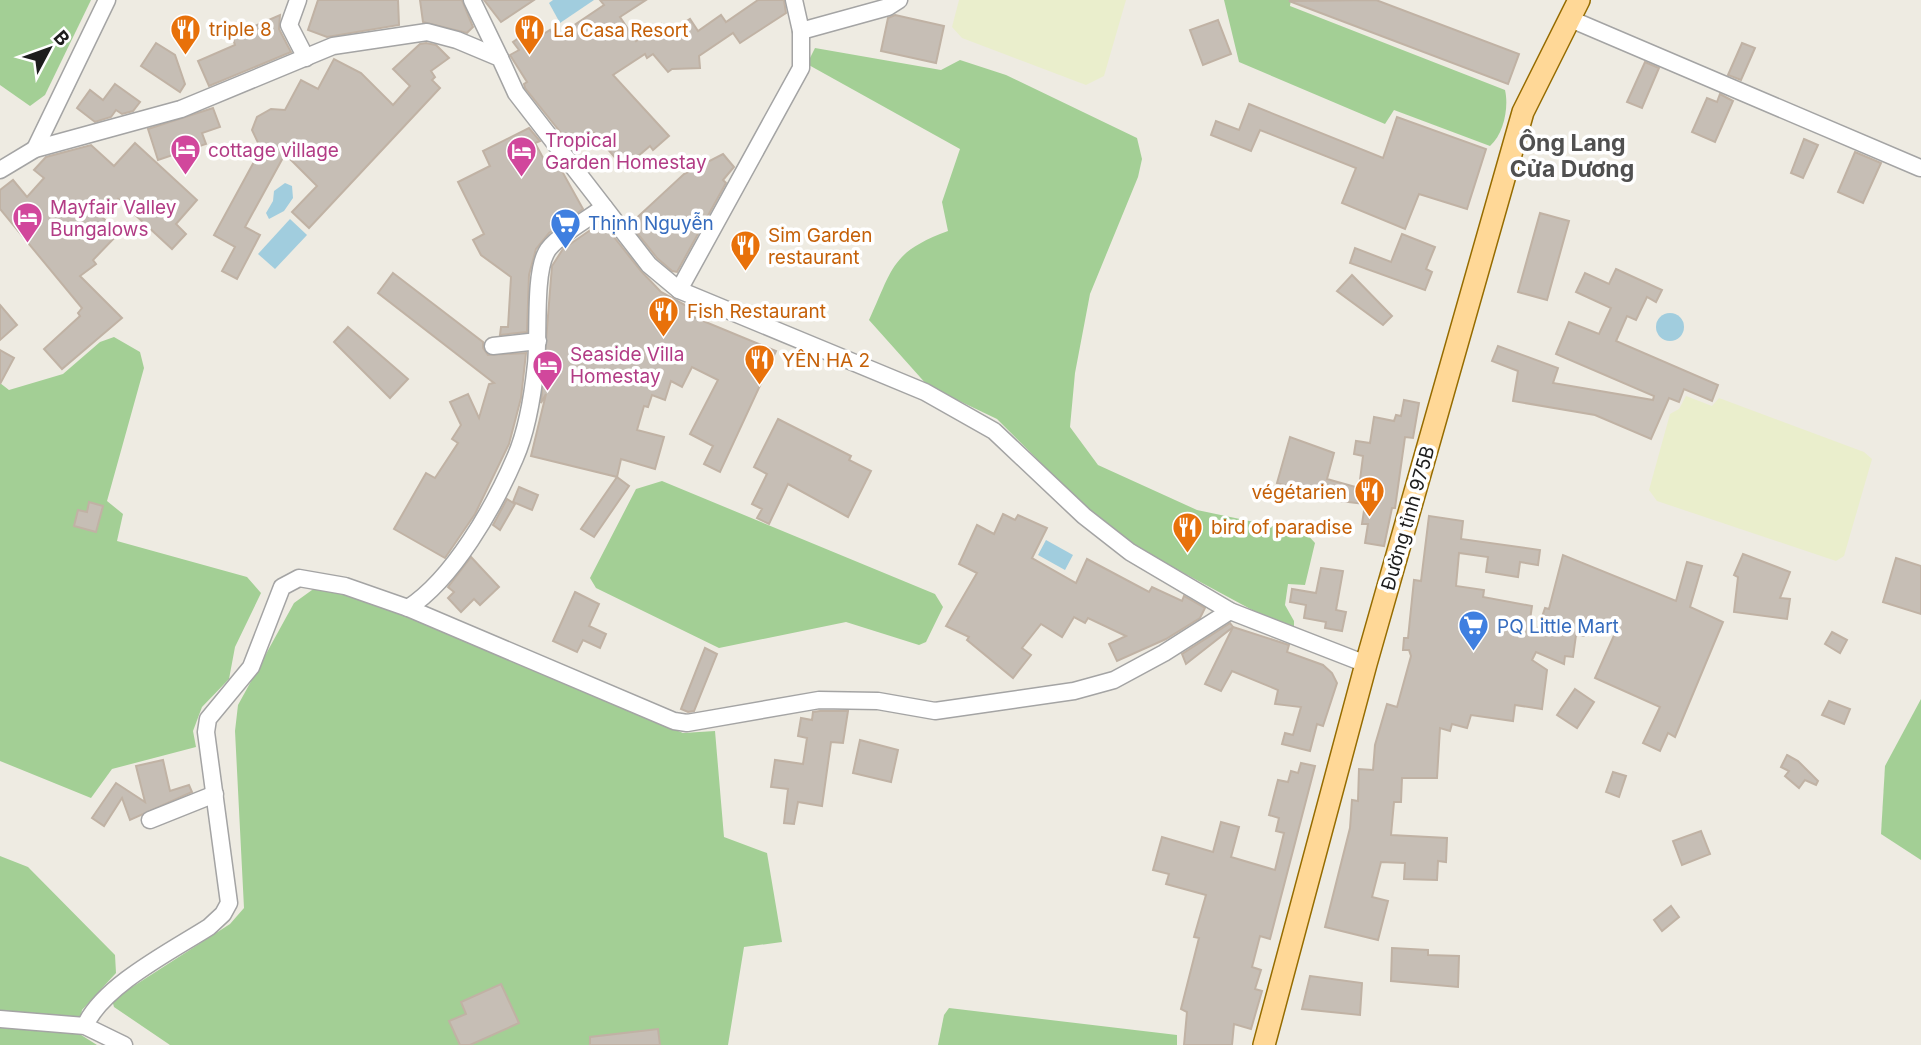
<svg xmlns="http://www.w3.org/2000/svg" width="1921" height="1045" font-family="Inter,sans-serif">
<rect width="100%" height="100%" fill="#eeebe2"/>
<g fill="#eaeecc">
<path d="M959 0H1126L1104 76 1086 85 962 38 952 27Z"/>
<path d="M1686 396 1712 406 1719 398 1864 452 1872 459 1844 556 1836 561 1657 501 1649 490 1670 414 1679 409Z"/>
</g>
<g fill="#a3cf95">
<path d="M0 0H91L45 95 30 106 0 85Z"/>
<path d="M1224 0H1291L1290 6 1505 90C1509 107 1504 134 1490 146L1394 110 1385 124 1239 62Z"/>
<path d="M815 48 941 70 960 60 1006 75 1137 138 1142 159 1138 177 1090 294 1075 373 1070 427 1098 465 1197 510 1306 533 1315 543 1305 585 1288 584 1285 605 1294 621V627L1267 618 1128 543 1086 508 997 419 928 386 869 320C893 268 891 252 948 231L942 202 960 149 807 64Z"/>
<path d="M114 337 140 352 144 368 107 501 123 514 117 541 247 577 261 593 235 647 229 679 202 707 193 731 196 747 112 769 91 798 0 761V383L9 390 63 374 100 342Z"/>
<path d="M662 481 935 594 943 607 926 642 919 645 846 622 719 648 596 588 590 578 636 489Z"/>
<path d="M325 588 400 614 683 733 715 731 724 837 767 853 782 942 744 947 728 1045H170L114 1007 112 1000 230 924 244 908 235 731 238 705 294 603 312 590Z"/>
<path d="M1921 699V860L1881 834 1885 766Z"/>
<path d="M0 856 28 867 115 955 116 973 82 1010 78 1033 97 1045H0Z"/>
<path d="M949 1008 1177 1035V1045H938L944 1015Z"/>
</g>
<g fill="#a1cdde">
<path d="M553 0H594L560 23 549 3Z"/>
<path d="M285 183 292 186 293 198 284 211 269 219 266 213 273 201 274 191Z"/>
<path d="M290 219 307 235 275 269 258 254Z"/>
<circle cx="1670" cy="327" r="14"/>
<path d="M1046 540 1073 555 1065 570 1038 555Z"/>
</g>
<g fill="#c6beb5" stroke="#c0b2a4" stroke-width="2">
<path d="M318 0H398L399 25 327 37 308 30Z"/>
<path d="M420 0H462L473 27 467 33 423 22Z"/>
<path d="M484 0H534L501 22Z"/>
<path d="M600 0H646L620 17 636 41 661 24 667 34 690 19 698 31 721 15 726 22 758 0H784L786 13 740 43 733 33 699 56 700 68 672 69 668 72 653 54 647 58 645 54 613 75 669 136 653 150 650 146 624 168 594 133 573 148 525 88 524 84 527 82 510 55 519 50 513 42 533 28 539 37 550 30 555 38 604 5Z"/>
<path d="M1376 0 1519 54 1508 84 1289 1Z"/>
<path d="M280 15 279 29 291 52 209 86 198 61 235 45 232 36Z"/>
<path d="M895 15 944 26 936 63 881 51 888 18Z"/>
<path d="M1218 20 1231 54 1203 65 1190 30Z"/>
<path d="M156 43 175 55 185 84 180 92 141 66Z"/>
<path d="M426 43 436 45 449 58 431 71 435 77 432 80 440 88 309 228 292 212 317 186 285 154 245 227 260 235 237 279 222 271 235 247 214 235 261 149 252 130 257 117 271 109 285 110 301 80 318 89 334 59 361 73 393 105 410 86 393 69 420 44Z"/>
<path d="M1742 43 1755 48 1741 80 1728 75Z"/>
<path d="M1645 62 1659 68 1642 108 1627 102Z"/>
<path d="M115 84 140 102 133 111 122 114 116 110 111 117 95 122 77 108 90 90 103 100Z"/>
<path d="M1720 94 1733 101 1715 142 1692 132 1707 98 1717 102Z"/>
<path d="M1249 104 1383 158 1397 117 1486 149 1467 209 1419 194 1405 229 1342 203 1356 168 1260 130 1251 151 1211 135 1216 121 1239 130Z"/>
<path d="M213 108 220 127 202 133 206 144 158 160 148 129Z"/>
<path d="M529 128 540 141 535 143 549 169 558 164 583 209 549 233 536 249 529 275 527 332 500 335 501 327H508L511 277 481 255 473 240 484 234 458 182 490 166 483 151Z"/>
<path d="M1804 139 1818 145 1803 178 1791 173Z"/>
<path d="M135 143 197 200 176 224 186 234 172 249 118 199 101 216 119 233 93 260 96 264 80 276 122 318 62 369 44 349 80 316 78 313 82 308 0 209V190L13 180 27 197 44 178 34 170 46 157 91 145 114 166Z"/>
<path d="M1855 152 1881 163 1863 203 1838 192Z"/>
<path d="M723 154 734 167 723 180 726 183 677 272 672 271 657 258 630 224 684 174Z"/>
<path d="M1540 213 1569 221 1547 300 1518 292Z"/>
<path d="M602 222 641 271 661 292 694 310 691 316 776 351 720 472 704 464 713 446 690 434 718 380 692 367 682 387 671 381 665 400 652 395 648 407 644 406 637 430 664 437 655 469 621 459 617 477 629 486 594 537 581 529 617 477 531 456 546 394 541 403 552 266 563 249Z"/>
<path d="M1402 234 1435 247 1426 269 1432 272 1425 290 1350 263 1355 248 1391 262Z"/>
<path d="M1616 269 1662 290 1656 302 1647 297 1636 320 1627 316 1616 341 1718 385 1712 401 1684 389 1679 402 1669 398 1651 439 1595 415 1513 401 1518 371 1492 361 1498 346 1558 368 1553 383 1653 400 1654 396 1556 354 1569 322 1599 334 1611 308 1576 292 1585 273 1609 284Z"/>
<path d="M393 273 483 342V348L488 355 526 353 521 398 509 444 475 514 445 558 394 529 426 473 435 478 458 443 452 439 461 425 450 402 468 394 479 418 489 384 494 383 378 293Z"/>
<path d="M1352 275 1392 316 1383 325 1337 291Z"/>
<path d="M0 305 17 325 0 340Z"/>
<path d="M348 327 408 379 390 398 334 342Z"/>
<path d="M0 350 14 358 0 384Z"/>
<path d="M1404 400 1419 403 1413 438 1405 437 1395 508H1392L1384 546 1365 543 1368 524H1362L1365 504 1340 501 1277 483 1290 437 1334 453 1327 479 1359 488 1363 456 1354 454 1356 441 1370 443 1374 417 1394 421 1396 415 1401 416Z"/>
<path d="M778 419 851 456 849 460 871 471 848 517 788 484 769 524 757 518 762 509 752 504 767 474 754 467Z"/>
<path d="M519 487 538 495 532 510 513 502Z"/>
<path d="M507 499 515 504 500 530 493 525Z"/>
<path d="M89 502 103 506 96 532 74 526 78 510 87 512Z"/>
<path d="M1003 514 1015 520 1018 515 1047 528 1032 558 1076 583 1087 559 1149 592 1152 587 1182 601 1184 596 1205 608 1200 618 1166 639 1117 661 1109 644 1126 636 1088 618 1085 623 1074 617 1062 637 1041 624 1022 648 1031 655 1013 678 967 640 969 637 946 626 977 573 959 564 977 525 994 534Z"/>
<path d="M1429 516 1463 521 1461 539 1540 550 1538 565 1520 562 1518 577 1486 572 1488 557 1459 553 1456 586 1484 590 1483 597 1532 606 1528 633 1536 635 1545 608 1549 609 1563 555 1676 601 1687 562 1702 566 1690 607 1723 622 1675 737 1668 733 1660 751 1643 743 1660 707 1595 678 1616 631 1587 618 1584 636 1576 635 1573 657 1565 656 1564 664 1536 652 1532 660 1547 670 1542 709 1515 705 1513 721 1471 715 1467 728 1452 724 1450 731 1440 728 1437 778H1402L1401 802H1394L1391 835 1447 838 1446 862 1438 861 1437 880 1404 879 1405 863 1381 862 1372 897 1388 901 1378 940 1325 927 1350 828 1352 800 1358 801 1359 769 1373 770 1375 745 1387 704 1397 707 1411 656 1409 650H1403L1404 638H1408L1414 580 1421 581Z"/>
<path d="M1743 554 1790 572 1780 598 1790 599 1787 619 1734 612 1738 577 1734 575Z"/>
<path d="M471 557 499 587 480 605 474 599 461 612 448 598 454 592 448 587Z"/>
<path d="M1896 558 1921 566V614L1883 602Z"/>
<path d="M1321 568 1343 571 1336 610 1346 612 1342 631 1325 628 1326 622 1304 618 1306 605 1290 602 1292 589 1316 593Z"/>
<path d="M575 592 599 604 589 626 606 634 600 648 583 640 577 652 553 641Z"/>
<path d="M1230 623 1233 627 1186 664 1182 654Z"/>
<path d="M1233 627 1289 645 1287 652 1323 665 1332 673 1337 683 1323 726 1317 724 1310 751 1282 744 1285 733 1293 735 1301 707 1275 704 1278 690 1232 671 1221 691 1205 684Z"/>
<path d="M1832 632 1847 640 1840 653 1825 644Z"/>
<path d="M705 648 717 654 694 711 688 712 681 709Z"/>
<path d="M1575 689 1594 702 1577 728 1557 715Z"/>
<path d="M1829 701 1850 709 1844 724 1822 715Z"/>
<path d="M820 711H848L843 743 831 742 822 806 798 802 794 824 784 823 788 789 771 787 775 760 803 764 807 738 798 736 801 718 812 720 813 712Z"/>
<path d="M860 740 898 750 891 782 853 773Z"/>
<path d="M1787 755 1798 761 1818 781 1816 785 1805 780 1799 788 1785 776 1789 771 1781 767Z"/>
<path d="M163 760 170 791 189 785 192 792 130 820 122 798 104 826 92 818 116 783 145 802 136 766Z"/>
<path d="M1301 763 1315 766 1270 939 1260 936 1252 967 1261 970 1255 989 1262 991 1251 1029 1234 1024 1232 1045H1184L1187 1012 1181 1009 1199 938 1194 937 1206 895 1166 884 1169 874 1153 870 1162 837 1213 852 1221 822 1239 827 1231 857 1275 870 1284 833 1276 831 1279 818 1269 815 1278 780 1288 782 1291 771 1298 773Z"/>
<path d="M1613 772 1626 776 1619 797 1606 792Z"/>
<path d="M1701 831 1710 854 1682 865 1673 841Z"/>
<path d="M1671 906 1679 917 1662 931 1654 920Z"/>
<path d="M1392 948 1428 950V955L1459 956 1458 987 1391 981Z"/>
<path d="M1310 976 1362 983 1360 1015 1302 1009Z"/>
<path d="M501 984 519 1023 470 1045H460L449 1021 466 1014 461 1002Z"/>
<path d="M658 1029 660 1045H590V1037Z"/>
</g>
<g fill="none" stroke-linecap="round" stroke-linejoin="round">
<defs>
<g id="minor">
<path d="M298 0 289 25 306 58"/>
<path d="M472 0 500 58"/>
<path d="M1568 18 1920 168"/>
<path d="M801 31 888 7 899 0"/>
<path d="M35 149 107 0"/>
<path d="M0 170 35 149 181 109 333 46 427 32 457 40 500 58 516 93 649 265 679 290 925 392 994 431 1084 516 1130 552 1230 611 1366 664"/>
<path d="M679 290 801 68V31L794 0"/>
<path d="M493 346 538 341"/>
<path d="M408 608C453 579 494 507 515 458 527 431 533 393 536 364 539 337 534 275 546 253 553 238 590 218 604 207"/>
<path d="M150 820 215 794"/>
<path d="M0 1019 85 1026 124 1045"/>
<path d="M85 1026C102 986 173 950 209 927L223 914 229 903 206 732 208 719 251 667 282 587 299 578 345 586 408 608 674 721 687 723 819 700 878 701 935 711 1074 691 1114 680 1164 653 1230 611"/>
</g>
<path id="major" d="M1264 1045 1366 664 1523 112 1579 0"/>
</defs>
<use href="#minor" stroke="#a4a4a4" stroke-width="19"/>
<use href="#major" stroke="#966c00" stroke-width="24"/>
<use href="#minor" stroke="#fff" stroke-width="16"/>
<use href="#major" stroke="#ffd897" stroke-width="21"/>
</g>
<defs>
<symbol id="restaurant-pin" viewBox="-11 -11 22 30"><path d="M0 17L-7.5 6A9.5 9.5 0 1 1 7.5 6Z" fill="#e8710a" stroke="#fff"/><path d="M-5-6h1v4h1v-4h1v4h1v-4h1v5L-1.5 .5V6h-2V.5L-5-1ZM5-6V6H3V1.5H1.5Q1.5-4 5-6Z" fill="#fff"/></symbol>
<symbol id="hotel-pin" viewBox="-11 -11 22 30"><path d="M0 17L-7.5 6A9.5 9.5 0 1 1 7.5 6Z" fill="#d1479c" stroke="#fff"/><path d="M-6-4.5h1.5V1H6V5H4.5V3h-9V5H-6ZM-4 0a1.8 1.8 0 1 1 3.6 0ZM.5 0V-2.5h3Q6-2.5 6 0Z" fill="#fff"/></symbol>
<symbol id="supermarket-pin" viewBox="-11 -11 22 30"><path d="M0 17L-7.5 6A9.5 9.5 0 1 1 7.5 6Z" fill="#3f7fe0" stroke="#fff"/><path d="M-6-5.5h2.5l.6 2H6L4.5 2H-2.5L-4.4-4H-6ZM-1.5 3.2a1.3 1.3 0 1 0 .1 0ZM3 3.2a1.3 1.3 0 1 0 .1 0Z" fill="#fff"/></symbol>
</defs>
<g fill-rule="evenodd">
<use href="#restaurant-pin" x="168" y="12" width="35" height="47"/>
<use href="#restaurant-pin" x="512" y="12" width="35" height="47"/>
<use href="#hotel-pin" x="168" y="132" width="35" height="47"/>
<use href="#hotel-pin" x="504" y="134" width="35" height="47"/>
<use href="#hotel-pin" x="10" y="200" width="35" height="47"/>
<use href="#supermarket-pin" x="548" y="206" width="35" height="47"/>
<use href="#restaurant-pin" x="728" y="228" width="35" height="47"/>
<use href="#restaurant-pin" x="646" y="294" width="35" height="47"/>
<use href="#restaurant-pin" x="742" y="342" width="35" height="47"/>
<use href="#hotel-pin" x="530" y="348" width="35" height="47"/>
<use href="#restaurant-pin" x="1352" y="474" width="35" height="47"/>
<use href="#restaurant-pin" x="1170" y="510" width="35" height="47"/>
<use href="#supermarket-pin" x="1456" y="608" width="35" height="47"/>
</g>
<g text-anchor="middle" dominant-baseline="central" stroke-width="7" stroke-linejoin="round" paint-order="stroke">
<g font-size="19" fill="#c56008" stroke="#fff" text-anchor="start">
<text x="209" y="29">triple 8</text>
<text x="553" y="30">La Casa Resort</text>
<text x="768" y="235">Sim Garden<tspan x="768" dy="22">restaurant</tspan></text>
<text x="687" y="311">Fish Restaurant</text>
<text x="782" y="360">YÊN HA 2</text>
<text x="1347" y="492" text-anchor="end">végétarien</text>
<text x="1211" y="527">bird of paradise</text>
</g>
<g font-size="19" fill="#b23c85" stroke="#fff" text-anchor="start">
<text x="545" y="140">Tropical<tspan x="545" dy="22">Garden Homestay</tspan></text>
<text x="208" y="150">cottage village</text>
<text x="50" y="207">Mayfair Valley<tspan x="50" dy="22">Bungalows</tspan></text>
<text x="570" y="354">Seaside Villa<tspan x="570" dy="22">Homestay</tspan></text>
</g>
<g font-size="19" fill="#366cbe" stroke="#fff" text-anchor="start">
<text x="588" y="223">Thịnh Nguyễn</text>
<text x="1497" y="626">PQ Little Mart</text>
</g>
<g font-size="19" fill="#1d1d1d" stroke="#fff">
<text transform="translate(1408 518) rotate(-74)">Đường tỉnh 975B</text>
</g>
<g font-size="23" font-weight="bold" fill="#505050" stroke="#fff">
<text x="1572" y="143">Ông Lang<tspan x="1572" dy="26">Cửa Dương</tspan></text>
</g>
</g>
<g transform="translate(49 49) rotate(49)" stroke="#ffffff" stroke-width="5" paint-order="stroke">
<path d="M0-5L12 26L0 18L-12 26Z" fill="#1d1d1d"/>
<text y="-10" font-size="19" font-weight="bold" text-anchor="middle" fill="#1d1d1d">B</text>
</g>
</svg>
